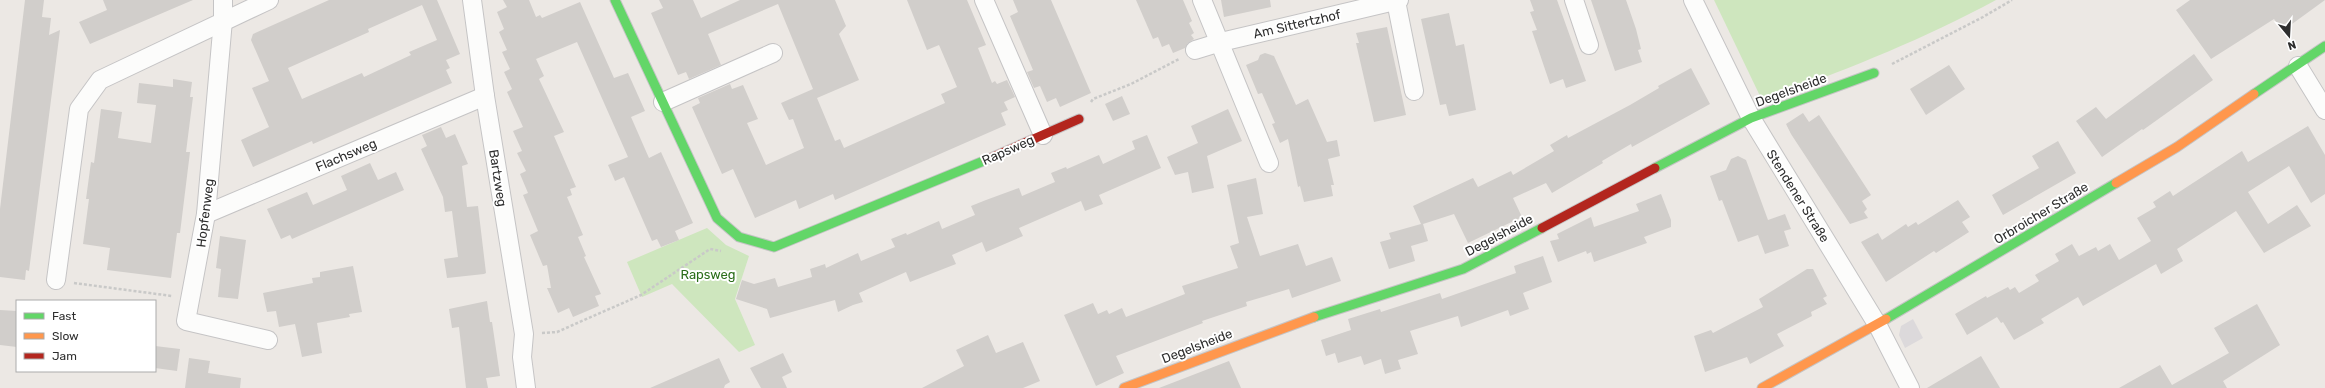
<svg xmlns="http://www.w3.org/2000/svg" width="2325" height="388" font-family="Rubik,sans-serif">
<rect width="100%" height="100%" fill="#ece8e4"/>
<path fill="#dcd9db" d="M1913 319 1923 338 1905 348 1899 335 1901 326Z"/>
<g fill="#cee6be">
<path d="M1714 0H1996C1922 40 1850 68 1772 97L1760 96Z"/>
<path d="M707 228 726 245 749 256 735 299 755 345 739 352 672 284 642 297 627 262Z"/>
</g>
<g fill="#d1cecb" fill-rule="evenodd">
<path d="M25 0H44L42 17 51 18 49 35 60 30 29 271 26 270 25 280 0 277V209Z"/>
<path d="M103 0H193L90 44 79 22 107 10Z"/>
<path d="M329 0H437L460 54 446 60 450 68 446 70 452 83 313 144 312 141 253 167 241 140 269 127 252 88 269 81 251 40 253 34ZM422 5 437 40 409 52 411 55 364 77 362 73 302 99 288 68 369 32 368 29Z"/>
<path d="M503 0H529L536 17 540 15 542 18 580 2 614 78 628 73 645 111 631 117 645 149 649 158 661 152 693 223 675 231 679 240 661 247 657 239 652 241 624 177 615 181 608 165 628 157 577 42 536 59 544 76 539 79 564 132 554 136 576 187 570 189 572 195 567 197 583 235 578 237 586 256 584 257 601 294 595 296 599 306 573 317 569 308 558 313 547 288H551L547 265 543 266 530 235 538 231 523 195 528 193 520 174 526 171 517 153 522 151 513 131 523 127 507 92 512 89 504 72 510 69 502 52 507 50 499 32 504 29 497 12 507 7Z"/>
<path d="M659 0H693L701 18 740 0H835L846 26 839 34 859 80 817 98 835 141 840 139 844 148 945 103 941 94 957 87 939 45 927 50 907 0H967L986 45 978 48 992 83 995 81 997 84 1007 80 1015 97 1004 102 1008 110 1001 113 1006 125 835 200 833 194 799 209 796 200 755 218 733 169 722 174 692 107 700 103 698 98 730 84 732 89 743 85 758 119 747 123 766 165 804 148 793 119 789 120 781 103 813 89 778 4 708 34 721 65 689 79 686 72 678 75 651 13 663 8Z"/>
<path d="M1013 0H1051L1091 93 1060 107 1056 98 1047 102 1040 86 1034 88 1027 72 1033 70 1010 16 1018 12Z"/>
<path d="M1136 0H1183L1192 21 1189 23 1194 33 1191 35 1194 39 1188 43 1185 48 1173 53 1169 44 1162 47 1158 37 1153 39Z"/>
<path d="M1221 0H1270L1271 7 1224 17Z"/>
<path d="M1530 0H1557L1586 81 1566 88 1563 79 1550 84 1532 31 1537 30 1530 12 1534 11Z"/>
<path d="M1591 0H1626L1636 29 1641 49 1638 50 1642 62 1615 71Z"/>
<path d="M2190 0H2325L2292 24 2289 21 2280 27 2274 19 2211 59 2176 10Z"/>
<path d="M1449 13 1456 46 1464 44 1476 110 1449 116 1446 104 1440 105 1421 19Z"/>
<path d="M1387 27 1406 115 1374 122 1356 43H1359L1356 33Z"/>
<path d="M1265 53 1274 56 1296 105 1308 99 1327 142 1337 140 1340 156 1328 159 1334 185H1331L1333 196 1304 202 1300 186 1298 187 1288 139 1280 143 1272 124 1275 123 1262 93 1258 94 1246 65 1258 60 1260 55Z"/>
<path d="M2194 54 2213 80 2143 130 2142 129 2102 157 2076 121 2096 107 2106 119Z"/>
<path d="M1949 65 1965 89 1926 115 1910 89Z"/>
<path d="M1691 68 1710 104 1632 147 1631 144 1602 161 1603 163 1552 193 1546 183 1513 198 1522 217 1468 243 1454 214 1423 224 1428 241 1411 246 1415 261 1389 269 1380 242 1391 239 1389 233 1421 224 1413 206 1473 178 1478 187 1511 171 1513 175 1554 151 1550 145 1567 135 1568 138 1630 105 1659 88 1658 86Z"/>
<path d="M173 79 192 82 190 97H193L186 152H190L180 233H177L171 278 107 270 110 248 83 244 89 199H86L91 162 94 163 101 109 122 112 118 138 151 143 156 105 137 103 139 83 173 87Z"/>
<path d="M1122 96 1130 114 1113 121 1105 104Z"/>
<path d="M1228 109 1242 141 1207 156 1214 188 1192 193 1188 172 1175 175 1167 157 1198 143 1191 126Z"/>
<path d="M1803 113 1809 122 1819 115 1871 195 1862 201 1867 209 1864 212 1868 218 1850 224 1791 134 1786 124Z"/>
<path d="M2308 126 2325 155V194L2311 203 2289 166 2248 192 2268 224 2297 205 2311 226 2264 253 2236 211 2177 249 2183 261 2161 274 2156 264 2083 306 2078 297 2041 319 2044 323 2014 340 2003 322 2001 323 1997 317 1967 335 1955 314 1986 296 1987 298 2008 287 2010 290 2015 287 2019 293 2039 281 2035 275 2059 261 2055 254 2072 244 2079 256 2096 247 2098 251 2110 244 2119 260 2151 241 2137 218 2156 207 2153 202 2170 191 2173 196 2242 151 2248 162Z"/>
<path d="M441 127 446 138 455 134 468 164 462 166 467 207 478 206 486 273 484 274 447 278 444 259 458 257 452 211 445 212 443 197 421 149 427 146 422 135Z"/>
<path d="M1147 135 1161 168 1099 195 1103 204 1085 211 1081 201 1019 228 1023 236 986 252 982 242 952 255 956 264 910 282 906 272 859 293 863 302 853 305 838 312 835 300 770 318 767 309 736 299 742 280 754 284 775 278 778 287 812 277 810 269 825 264 826 268 858 253 861 261 895 247 891 239 906 233 907 235 939 221 942 229 975 215 971 206 986 200 1019 188 1022 196 1055 182 1051 173 1066 167 1067 169 1099 155 1103 164 1135 149 1132 141Z"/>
<path d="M2058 141 2076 173 2003 215 1992 195 2039 168 2032 156Z"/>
<path d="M1738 156 1746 160 1768 220 1785 214 1791 229 1784 231 1789 246 1765 254 1758 235 1738 242 1722 200 1719 201 1710 176 1726 170 1731 159Z"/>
<path d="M370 163 378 180 396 172 404 190 292 239 290 235 281 239 267 209 307 192 313 205 347 190 341 176Z"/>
<path d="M1256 178 1263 214 1247 217 1260 256 1298 244 1306 266 1332 257 1341 281 1292 298 1289 289 1246 302 1247 306 1202 321 1203 323 1116 356 1124 373 1096 386 1064 315 1093 303 1098 314 1107 310 1109 314 1122 308 1126 317 1185 294 1182 286 1238 268 1230 246 1239 243 1227 185Z"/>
<path d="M1661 194 1671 220V227L1644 237 1647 243 1594 262 1591 252 1587 254 1586 251 1558 262 1550 241 1559 239 1557 234 1591 217 1594 227 1639 211 1636 204Z"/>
<path d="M1958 200 1970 217 1962 222 1969 232 1936 253 1934 251 1886 282 1861 242 1878 233 1882 240 1906 224 1908 227 1916 222 1918 225Z"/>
<path d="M220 236 246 240 238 299 218 297 221 269 216 268Z"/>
<path d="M1543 256 1552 282 1523 293 1529 309 1510 316 1508 310 1461 327 1458 316 1410 331 1418 354 1398 360 1401 369 1385 374 1381 359 1364 365 1361 356 1338 363 1335 353 1326 356 1321 340 1351 330 1348 319 1380 309 1381 312 1440 293 1442 299 1516 273 1514 266Z"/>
<path d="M353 266 362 312 349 314 350 317 317 323 322 353 302 357 295 324 279 327 276 311 267 312 263 293 313 283 312 278 320 277V272Z"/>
<path d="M1807 269H1813L1827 296 1823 298 1827 304 1811 312 1812 316 1777 334 1784 346 1750 364 1747 357 1705 372 1694 336 1711 330 1713 333 1763 307 1759 299Z"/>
<path d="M487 301 490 322H492L500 376 486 378 488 388H466L459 327 452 328 449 309Z"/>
<path d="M2257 304 2280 345 2223 381 2227 388H2119L2160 365 2172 385 2229 353 2214 328Z"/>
<path d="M0 310 17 311V347L0 345Z"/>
<path d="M988 335 996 353 1023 342 1040 381 1023 388H922L964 366 956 350Z"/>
<path d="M155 346 180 349 177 371 155 368Z"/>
<path d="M783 353 792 372 782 377 787 388H761L750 368Z"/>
<path d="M1981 356 2000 388H1927Z"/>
<path d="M189 358 210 361 208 373 241 378 240 388H185Z"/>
<path d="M719 358 730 382 725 385 724 388H650Z"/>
<path d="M1229 361 1241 388H1159Z"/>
</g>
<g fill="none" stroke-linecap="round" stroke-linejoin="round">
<defs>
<g id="street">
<path d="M223 0V20L206 214 186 321 268 340"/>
<path d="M472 0 485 96 524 334 522 357 526 388"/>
<path d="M984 0 1043 135"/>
<path d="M1202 0 1269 163"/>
<path d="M1574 0 1589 45"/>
<path d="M1693 0 1751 118 1877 324 1910 388"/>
<path d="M1396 1 1414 91"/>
<path d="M1195 50 1221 42 1399 0"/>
<path d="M2298 66 2325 110"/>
<path d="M663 102 773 53"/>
<path d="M206 214 485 96"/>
<path d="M56 280 79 109 100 80 269 0"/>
</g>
<g id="fast">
<path d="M615 0 717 218 739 237 774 247 986 160"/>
<path d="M2254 94 2325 46"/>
<path d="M1655 168 1751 118 1874 73"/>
<path d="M1314 317 1463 269 1542 228"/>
<path d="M1886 319 2116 183"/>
</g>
<g id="slow">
<path d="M2116 183 2177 147 2254 94"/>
<path d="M1124 388 1314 317"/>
<path d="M1762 388 1886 319"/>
</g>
<g id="jam">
<path d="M986 160 1079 119"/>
<path d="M1542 228 1655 168"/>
</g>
</defs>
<use href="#street" stroke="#c5c4c5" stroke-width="20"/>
<use href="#fast" stroke="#c5c4c5" stroke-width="11"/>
<use href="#slow" stroke="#c5c4c5" stroke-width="11"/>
<use href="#jam" stroke="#c5c4c5" stroke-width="11"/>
<g stroke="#c9c9c8" stroke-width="2.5" stroke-dasharray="3 2" stroke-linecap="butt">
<path d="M1892 64 1983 17 2012 0"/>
<path d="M1091 102 1093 99 1131 84 1179 59"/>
<path d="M74 283 172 296"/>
<path d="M542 333 557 332 641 295 710 249 721 251"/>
</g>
<use href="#street" stroke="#fcfcfb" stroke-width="18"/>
<use href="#fast" stroke="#63d668" stroke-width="9"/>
<use href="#slow" stroke="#ff974d" stroke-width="9"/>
<use href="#jam" stroke="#b3261e" stroke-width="9"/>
</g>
<g text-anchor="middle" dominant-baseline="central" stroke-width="4" stroke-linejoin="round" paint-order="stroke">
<g font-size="13" fill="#2e2e2e" stroke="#fff">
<text transform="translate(1297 24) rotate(-13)">Am Sittertzhof</text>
<text transform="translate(1791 90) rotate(-20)">Degelsheide</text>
<text transform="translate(1008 150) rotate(-24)">Rapsweg</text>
<text transform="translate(346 155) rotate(-23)">Flachsweg</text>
<text transform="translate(498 178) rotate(81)">Bartzweg</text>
<text transform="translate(1798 196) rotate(58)">Stendener Straße</text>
<text transform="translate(205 213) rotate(-83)">Hopfenweg</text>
<text transform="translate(2041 213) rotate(-31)">Orbroicher Straße</text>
<text transform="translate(1499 235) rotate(-28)">Degelsheide</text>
<text transform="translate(1197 346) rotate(-21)">Degelsheide</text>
</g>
<g font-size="13" fill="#2c6e1b" stroke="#fff">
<text x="708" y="274">Rapsweg</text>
</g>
</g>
<rect x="16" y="300" width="140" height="72" fill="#ffffff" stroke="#ababab"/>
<rect x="24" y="313" width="20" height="6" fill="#63d668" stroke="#ababab"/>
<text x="52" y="320" font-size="12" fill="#2e2e2e">Fast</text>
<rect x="24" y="333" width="20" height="6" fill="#ff974d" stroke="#ababab"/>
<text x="52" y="340" font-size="12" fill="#2e2e2e">Slow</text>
<rect x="24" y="353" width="20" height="6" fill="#b3261e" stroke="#ababab"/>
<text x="52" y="360" font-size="12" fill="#2e2e2e">Jam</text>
<g transform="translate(2289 36) rotate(162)" stroke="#ffffff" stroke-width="3" paint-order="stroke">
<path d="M0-3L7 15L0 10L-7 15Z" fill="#2e2e2e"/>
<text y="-6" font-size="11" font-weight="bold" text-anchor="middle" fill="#2e2e2e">N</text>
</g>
</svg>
